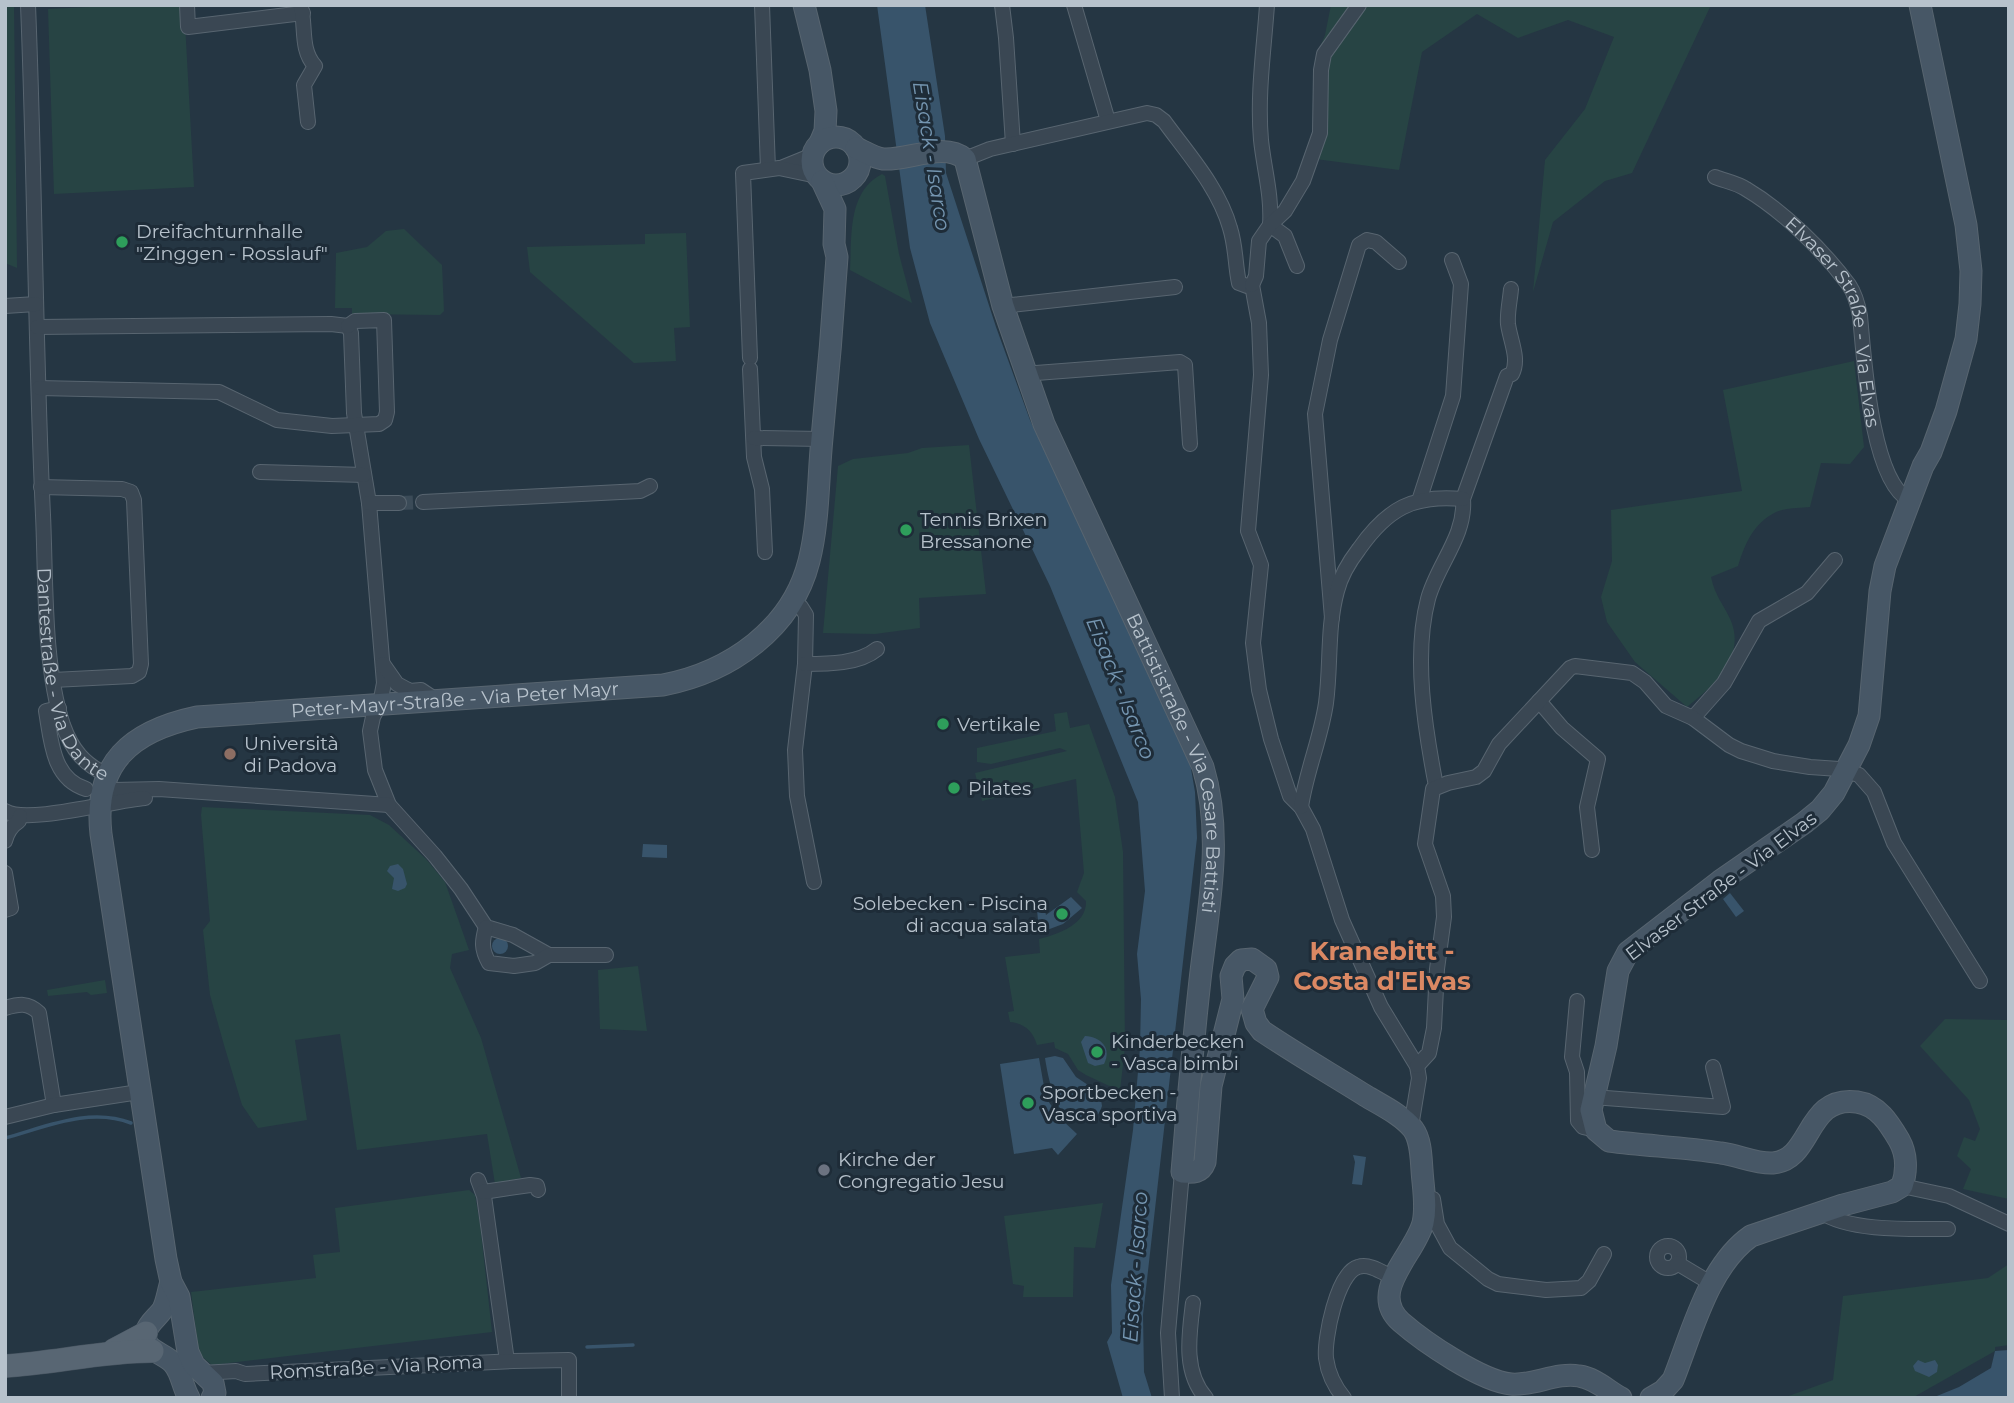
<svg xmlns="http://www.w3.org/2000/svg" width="2014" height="1403" font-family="Montserrat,sans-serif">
<rect width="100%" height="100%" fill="#253643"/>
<g fill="#274444">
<path d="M5 5H14L17 268 5 263Z"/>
<path d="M129 5H184L194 187 54 194 48 9Z"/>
<path d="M1331 5H1711L1632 173 1605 181 1553 222 1533 292 1545 160 1585 109 1614 37 1568 20 1518 38 1477 14 1422 52 1399 170 1308 158 1315 127 1318 52 1325 35Z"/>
<path d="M882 174 885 176 899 254 912 303 850 270C852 237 847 192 882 174Z"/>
<path d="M404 229 442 265 444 311 440 315 352 314V308H335L336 253 367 247 386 231Z"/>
<path d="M686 233 690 327 674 328 676 361 634 363 530 272 527 247 645 244V234Z"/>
<path d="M1854 361 1864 447 1850 464 1821 463 1810 507C1800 508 1785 508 1776 512 1754 523 1745 543 1738 566L1711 577C1715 596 1724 605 1731 621 1746 658 1712 687 1687 707L1635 662 1607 622 1601 597 1612 561 1611 510 1742 491 1723 390Z"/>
<path d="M969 445 986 594 919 598 920 628 875 634 823 633 838 466 853 459 908 453 922 448Z"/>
<path d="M1067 712 1070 728 1089 724 1115 797 1123 852 1125 1046 1120 1091 1086 1075 1078 1070 1068 1054 1055 1048 1054 1042 1037 1045C1033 1031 1024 1023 1010 1022L1008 1012 1014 1011 1005 957 1040 953 1039 939C1059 934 1087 924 1086 901L1077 892 1084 873 1076 779 982 801 975 773 1067 751 1060 748 991 764 977 762V748L1056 731 1054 714Z"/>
<path d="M202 807 370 815 389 825 426 859 445 882 469 950 452 954 450 968 481 1038 521 1178 495 1184 487 1134 357 1150 340 1034 295 1040 307 1120 258 1128 242 1105 224 1045 210 995 203 930 210 921 201 815Z"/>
<path d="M638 966 647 1031 600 1029 598 970Z"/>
<path d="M105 980 107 993 91 995 87 992 48 996 47 990Z"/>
<path d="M1945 1019 2009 1020V1199L1963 1189 1971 1169 1957 1156 1964 1137 1975 1141 1980 1129 1969 1100 1920 1046Z"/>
<path d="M469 1190 475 1195 480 1224 492 1332 212 1365 199 1354 191 1292 316 1278 313 1255 340 1252 335 1208Z"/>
<path d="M1103 1203 1095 1248 1074 1247 1073 1297H1023L1024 1286 1013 1284 1004 1216Z"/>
<path d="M2009 1264V1345L1995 1347V1351L1912 1398H1783L1833 1380 1843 1296 1988 1278Z"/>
</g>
<g fill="#38546b">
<path d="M877 5H925L945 136 946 173 996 327 1030 420 1189 757 1195 792 1197 838 1143 1315 1144 1372 1152 1398H1123L1107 1342 1112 1333 1111 1285 1133 1130 1140 1048 1141 999 1137 954 1145 891 1138 802 1050 586 979 439 930 323 910 248Z"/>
<path d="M643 844 667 845V858L642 857Z"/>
<path d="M398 864 403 869 407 884 405 888 398 891 392 889 394 878 387 871 390 866Z"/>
<path d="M1730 893 1744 911 1736 917 1723 899Z"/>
<path d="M1071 897 1082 908 1063 924 1039 933 1037 909 1044 907 1046 915Z"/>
<circle cx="500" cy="946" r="8"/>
<path d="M1085 1036C1101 1037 1112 1048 1104 1064L1095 1066 1088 1063 1081 1042Z"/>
<path d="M1055 1056 1063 1058 1076 1077 1100 1093 1102 1106C1099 1114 1096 1120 1087 1122 1057 1130 1048 1077 1045 1058Z"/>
<path d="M1039 1058 1046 1098 1060 1118 1077 1134 1058 1155 1052 1148 1014 1154 1000 1064Z"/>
<path d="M1353 1155 1366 1157 1362 1185 1352 1184 1355 1162Z"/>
<path d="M2009 1350V1398H1932L1959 1387 1991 1368 1995 1351Z"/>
<path d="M1918 1360 1925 1363 1935 1360 1938 1365 1937 1372 1929 1377 1915 1371 1913 1366Z"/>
</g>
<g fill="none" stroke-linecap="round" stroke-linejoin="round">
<g stroke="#38546b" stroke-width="3.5">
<path d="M5 1138C46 1127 89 1107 131 1123"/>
<path d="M587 1347 633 1345"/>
</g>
<path stroke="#3b4b58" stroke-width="14" stroke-dasharray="14 7" stroke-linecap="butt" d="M399 503 423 502"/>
<defs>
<g id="street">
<path id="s1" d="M28 5C35 175 35 345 43 515 46 579 43 665 63 725 72 750 84 764 107 775"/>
<path d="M187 5 188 27 303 13"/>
<path d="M762 5 768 169"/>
<path d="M1002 5 1006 38 1013 144"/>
<path d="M1074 5 1108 121"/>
<path d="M1267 5C1264 49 1257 95 1261 140 1264 169 1272 195 1270 225"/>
<path d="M301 7C306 26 300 50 315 66L304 85 308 122"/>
<path d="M965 159 990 149 1147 113 1156 115 1164 121C1188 154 1219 188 1230 228 1236 247 1235 264 1239 283L1247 286 1252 285"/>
<path d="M781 168 813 155"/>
<path id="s2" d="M1715 177C1725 181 1737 183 1746 189 1783 211 1823 250 1849 285 1855 294 1858 305 1860 316 1864 357 1871 480 1909 500"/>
<path d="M1270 225 1285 236 1297 266"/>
<path d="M1252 285 1259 323 1261 375 1248 531 1261 565 1253 643 1259 690 1271 739 1290 796 1301 807 1313 829 1342 920 1381 1007 1417 1066 1419 1078 1411 1127"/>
<path d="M1252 285 1256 276 1259 241 1270 225 1285 211 1303 181 1320 133 1321 70 1324 54 1359 5"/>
<path d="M5 306 36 304"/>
<path d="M1003 306 1175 287"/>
<path d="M348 326 351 333 354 413 369 503 384 683 380 704 373 717 370 731 375 770 389 805 435 856 461 889 486 927 513 935 549 955"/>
<path d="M37 327 331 324 348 326"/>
<path d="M750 358 743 173 779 168 817 176"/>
<path d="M750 369 754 457 762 489 765 552"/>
<path d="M1026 377 1036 373 1180 362 1185 365 1190 444"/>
<path d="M39 388 219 392 277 420 332 426 379 424 385 420 387 412 384 320 355 321 348 326"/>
<path d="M754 438 822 439"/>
<path d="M260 472 364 475"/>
<path d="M41 487 122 489 131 492 134 500 141 664 139 672 132 676 53 680"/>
<path d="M1419 501 1453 396 1461 284 1452 260"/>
<path d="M423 502 640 491 650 486"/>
<path d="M369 503H399"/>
<path d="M793 601 801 607 806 615 805 664 795 750 797 796 814 882"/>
<path d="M1332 618 1315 414 1330 340 1359 245 1367 240 1376 242 1399 262"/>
<path d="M383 664 397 684 410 691 421 690 436 700"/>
<path d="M805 664C828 664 859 664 877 649"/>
<path d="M1539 701 1562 728 1598 759 1587 807 1592 850"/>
<path d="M59 708 46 711C51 739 52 779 86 789"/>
<path d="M1693 718 1724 683 1759 621 1807 593 1835 560"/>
<path d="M1436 786C1425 729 1413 656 1428 599 1437 565 1466 536 1463 499L1507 376 1512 374C1520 359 1510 340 1508 324 1507 313 1510 301 1511 289"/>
<path d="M114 790 159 789 389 805"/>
<path d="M1301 807C1306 772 1321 738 1326 703 1331 666 1327 627 1337 591 1341 575 1349 562 1359 549 1387 509 1413 494 1463 499"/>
<path d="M5 811C27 825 115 800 145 798"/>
<path d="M5 841C7 833 11 826 19 821L20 816"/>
<path d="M5 873 11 908 5 910"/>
<path d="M486 927C482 941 481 949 489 963L514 966 535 963 549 955H606"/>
<path d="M1577 1001 1572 1057 1577 1072 1578 1121 1583 1127 1596 1130"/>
<path d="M5 1008C19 1004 28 1002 39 1013L54 1105"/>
<path d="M1417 1066 1429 1053 1434 1028 1437 969 1444 917 1443 896 1425 844 1433 789 1448 783 1476 777 1484 771 1499 744 1570 668 1575 666 1632 673 1645 682 1666 706 1693 718 1729 745 1741 751 1773 761 1810 767 1839 769 1859 775 1874 792 1894 843 1980 981"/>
<path d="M1593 1097 1723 1107 1713 1067"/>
<path d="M5 1117 54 1105 139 1092"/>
<path d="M478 1180 484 1196 507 1361"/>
<path d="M1902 1186 1949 1196 2009 1224"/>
<path d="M483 1192 530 1185 537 1186 538 1190"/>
<path d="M1433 1199 1437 1224 1450 1248 1488 1279 1498 1284 1546 1290 1581 1288 1589 1281 1604 1254"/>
<path d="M1821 1212C1850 1232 1913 1229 1948 1229"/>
<circle cx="1668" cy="1257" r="11"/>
<path d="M1677 1263 1712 1284"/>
<path d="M1193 1303C1189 1335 1183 1372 1206 1398"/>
<path d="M202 1373 236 1371 245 1374 513 1361 569 1360V1398"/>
<path d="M1172 1398 1168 1333 1182 1172"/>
<path d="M1344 1398C1334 1386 1328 1373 1326 1358 1324 1339 1337 1273 1358 1267 1370 1263 1383 1273 1394 1278"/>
</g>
<g id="secondary">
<path d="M804 5 820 70 826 111 825 131 820 143"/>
<circle cx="836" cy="161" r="24"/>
<path id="s3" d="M856 148C864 151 874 158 883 159 908 161 944 141 965 159L1003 306 1044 424 1203 767C1224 837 1208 909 1200 980 1193 1044 1187 1108 1182 1172 1193 1173 1201 1173 1205 1162L1211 1086 1233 999 1231 976 1235 966 1241 960 1252 959 1266 969 1268 977 1252 1009 1256 1023 1262 1031C1296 1054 1331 1074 1366 1096 1381 1105 1402 1115 1413 1129 1421 1140 1421 1157 1422 1170 1423 1187 1427 1206 1423 1223 1415 1254 1367 1292 1401 1322 1424 1342 1481 1381 1511 1384 1534 1386 1556 1372 1579 1376 1595 1378 1608 1391 1621 1398"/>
<path d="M171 1282C168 1291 167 1301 163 1309 158 1317 149 1322 146 1332 142 1351 163 1352 173 1363 182 1373 182 1386 189 1398"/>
<path id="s4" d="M212 1398 215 1393 213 1383 194 1365 188 1352 179 1297 171 1282 166 1259 101 834C93 763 131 731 197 717L663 685C730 672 792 629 809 561 819 522 818 478 822 438 828 378 833 318 837 257L834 244 835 209 822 181"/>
<path d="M1651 1398 1663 1391 1673 1380C1692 1333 1708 1266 1751 1236L1843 1205 1892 1192 1902 1186C1907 1171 1907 1154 1899 1140 1889 1123 1878 1105 1857 1102 1805 1095 1813 1160 1773 1163 1756 1164 1738 1155 1721 1153 1684 1147 1646 1146 1609 1141L1596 1130 1591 1110 1606 1046 1618 971 1628 952 1720 881 1804 823 1820 810 1834 793 1859 745 1869 716 1880 591 1885 566 1923 466 1931 452 1946 411 1966 339 1970 304 1971 271 1966 225 1920 5"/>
</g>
<g id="primary">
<path d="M114 1350 146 1333"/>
<path d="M5 1366C54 1363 103 1351 152 1351"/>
</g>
</defs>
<use href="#street" stroke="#586570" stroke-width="16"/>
<use href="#secondary" stroke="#586570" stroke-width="23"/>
<use href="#primary" stroke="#46535f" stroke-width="24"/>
<use href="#street" stroke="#3a4753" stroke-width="14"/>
<use href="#secondary" stroke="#475766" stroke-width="21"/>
<use href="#primary" stroke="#586673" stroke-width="23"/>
</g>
<g fill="#2e9e5b" stroke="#1e2c38" stroke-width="2.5">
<circle cx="122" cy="242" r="7"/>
<circle cx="906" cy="530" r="7"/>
<circle cx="943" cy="724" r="7"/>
<circle cx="954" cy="788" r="7"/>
<circle cx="1062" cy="914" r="7"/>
<circle cx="1097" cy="1052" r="7"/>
<circle cx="1028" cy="1103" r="7"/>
</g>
<circle fill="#8d6e63" stroke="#1e2c38" stroke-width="2.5" cx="230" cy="754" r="7"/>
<circle fill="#6b7280" stroke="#1e2c38" stroke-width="2.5" cx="824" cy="1170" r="7"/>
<g text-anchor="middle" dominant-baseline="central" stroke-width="6" stroke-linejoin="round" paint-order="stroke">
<g font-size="19" fill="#b7c2cc" stroke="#1e2c38" text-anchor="start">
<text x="136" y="231">Dreifachturnhalle<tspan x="136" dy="22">"Zinggen - Rosslauf"</tspan></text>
<text x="920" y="519">Tennis Brixen<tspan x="920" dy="22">Bressanone</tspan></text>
<text x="957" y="724">Vertikale</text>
<text x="244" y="743">Università<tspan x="244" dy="22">di Padova</tspan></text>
<text x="968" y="788">Pilates</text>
<text x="1048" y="903" text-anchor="end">Solebecken - Piscina<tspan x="1048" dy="22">di acqua salata</tspan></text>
<text x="1111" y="1041">Kinderbecken<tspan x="1111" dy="22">- Vasca bimbi</tspan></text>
<text x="1042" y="1092">Sportbecken -<tspan x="1042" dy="22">Vasca sportiva</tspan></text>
<text x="838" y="1159">Kirche der<tspan x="838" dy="22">Congregatio Jesu</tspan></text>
</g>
<g font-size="19" fill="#b7c2cc" stroke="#1e2c38">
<text stroke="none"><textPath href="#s2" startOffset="203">Elvaser Straße - Via Elvas</textPath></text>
<text stroke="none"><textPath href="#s1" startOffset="677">Dantestraße - Via Dante</textPath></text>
<text stroke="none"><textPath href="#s4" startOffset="1012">Peter-Mayr-Straße - Via Peter Mayr</textPath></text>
<text stroke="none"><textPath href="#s3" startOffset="758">Battististraße - Via Cesare Battisti</textPath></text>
<text transform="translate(1721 886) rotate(-37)">Elvaser Straße - Via Elvas</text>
<text transform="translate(376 1367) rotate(-3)">Romstraße - Via Roma</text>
</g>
<g font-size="21" font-style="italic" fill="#7596b1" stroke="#1e2c38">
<text transform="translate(932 156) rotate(81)">Eisack - Isarco</text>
<text transform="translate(1121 688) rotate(68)">Eisack - Isarco</text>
<text transform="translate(1135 1267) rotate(-86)">Eisack - Isarco</text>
</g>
<g font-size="26" font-weight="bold" fill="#db8863" stroke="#1e2c38">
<text x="1382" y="951">Kranebitt -<tspan x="1382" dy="30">Costa d'Elvas</tspan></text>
</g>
</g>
<rect width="2014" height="1403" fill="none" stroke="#b7c2cc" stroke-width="14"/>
</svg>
